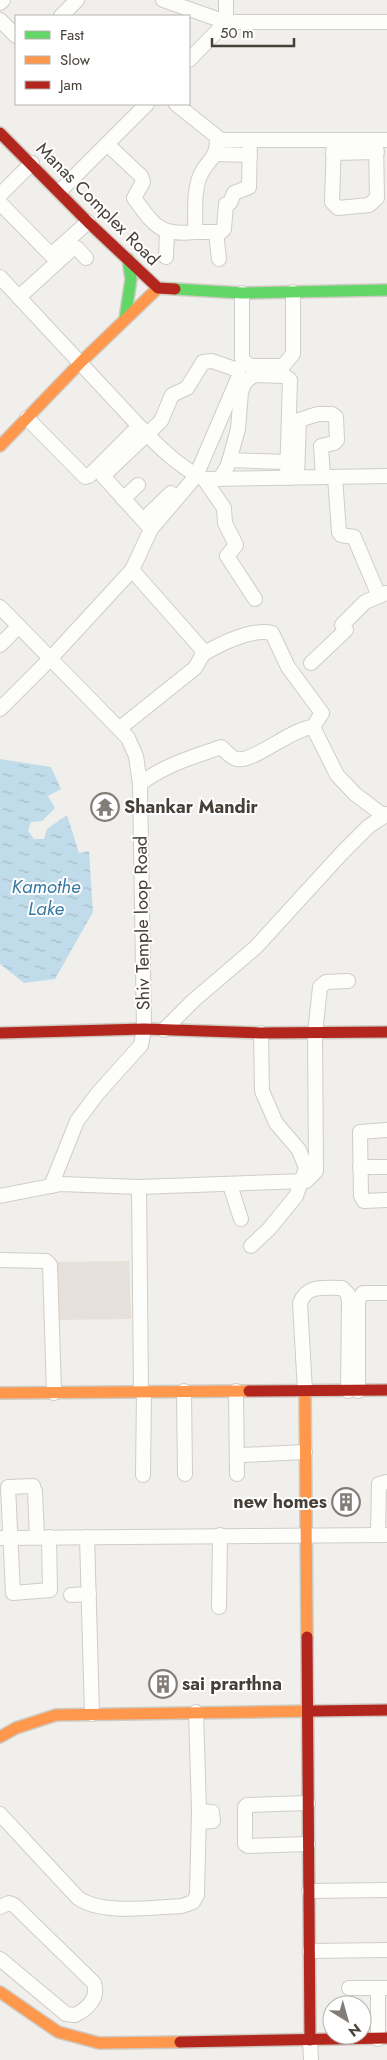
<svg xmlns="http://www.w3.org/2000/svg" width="387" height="2060" font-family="Jost,sans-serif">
<defs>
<pattern id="water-ripples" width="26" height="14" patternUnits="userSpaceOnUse" patternTransform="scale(1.25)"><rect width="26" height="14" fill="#c0dbea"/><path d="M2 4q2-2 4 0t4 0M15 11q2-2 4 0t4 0" fill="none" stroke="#a6bdc9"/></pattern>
</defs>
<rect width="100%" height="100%" fill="#f1efeb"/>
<path fill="#e5e0da" d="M129 1261 131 1319 56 1320 57 1262Z"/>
<path fill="url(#water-ripples)" d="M0 759 51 767 61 789 48 796 55 808 42 821 31 822 28 831 34 839H44L47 829 67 815 79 853 89 851 93 912 55 979 24 983 0 964Z"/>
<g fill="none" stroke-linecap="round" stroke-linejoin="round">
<defs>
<g id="street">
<path d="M163 0 226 22H387"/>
<path d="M0 3 3 0"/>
<path d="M61 16 77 0"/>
<path d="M0 20 16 36"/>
<path d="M189 60 226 22V0"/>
<path d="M176 104 221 140H387"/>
<path d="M334 140 332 202 338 208 369 205 377 198 376 140"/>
<path d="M108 145 141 176 143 182 134 198C154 225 159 236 195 232 196 215 193 193 200 176 207 159 217 161 217 138"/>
<path d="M333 153 377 152"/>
<path d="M215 154 250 155"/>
<path d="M60 191 147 104"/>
<path d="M0 195 32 163"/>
<path d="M0 203 51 255 88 222"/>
<path d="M195 232H221L224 229 226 204 230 203 234 193 249 187 250 140"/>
<path d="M216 232 219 259"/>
<path d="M166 257 167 232"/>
<path d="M0 277 139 426C158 446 179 467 204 479L387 476"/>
<path d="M242 293V359L250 366H283L293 354V292"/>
<path d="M19 297 73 248H77L86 258"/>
<path d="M27 418 85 477 89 476 139 426"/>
<path d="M229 460 286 462"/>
<path d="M297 477 299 420 318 414H332L336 417 337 440 334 443 321 446 323 477"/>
<path d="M335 477 339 532 341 535 354 537 379 596"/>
<path d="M204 479 224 508 225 523 236 545 227 556 255 599"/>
<path d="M220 479 228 465 238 429 241 392 245 382 254 375 285 376 290 380 287 478"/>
<path d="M123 499 138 485"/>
<path d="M143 520 171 493"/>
<path d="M0 607 128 738 136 756 140 784 144 1029 141 1045 98 1093 77 1121 51 1186"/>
<path d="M0 645 19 626"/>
<path d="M203 654C220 644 252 628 272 633L288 667 322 713 313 727"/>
<path d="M311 663 346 630 342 625 365 602 386 593"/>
<path d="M0 709 50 659 132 570 151 529 196 476 239 376 238 370 212 361 203 362 187 388 172 395 161 421 103 476 151 529"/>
<path d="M120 728 195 668 203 654 200 647 132 570"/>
<path d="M140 784C164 765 193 757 221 747 226 751 231 758 237 759 253 763 290 729 313 727L337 775 355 794 384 816"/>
<path d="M164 1030 194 1000 256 947 341 854 369 826 387 814"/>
<path d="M387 1130 360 1132 361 1196 364 1201 387 1200"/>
<path d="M360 1167H387"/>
<path d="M230 1185 241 1219"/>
<path d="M139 1187 141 1392"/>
<path d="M0 1196 61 1184 139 1187 306 1181 316 1171 315 1033 320 987 326 982 348 981"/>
<path d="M251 1246 269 1229 296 1196 306 1168 299 1150 276 1123 262 1091 261 1033"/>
<path d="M0 1260 46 1261 50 1265 54 1393"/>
<path d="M184 1391 185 1474"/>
<path d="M236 1391 237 1474"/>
<path d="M305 1391 300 1303C307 1284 325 1288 342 1288L348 1294 349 1302 348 1391"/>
<path d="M358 1391V1300L363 1293H387"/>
<path d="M243 1455 305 1452"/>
<path d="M143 1475 144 1392"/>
<path d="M33 1486 8 1487 13 1593 50 1590 49 1537"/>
<path d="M35 1491 37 1537"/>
<path d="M378 1535 379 1484 387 1482"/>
<path d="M87 1537 92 1714"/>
<path d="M0 1538 387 1535"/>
<path d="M71 1595 89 1594"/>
<path d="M219 1607 220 1535"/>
<path d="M308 1803 247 1805 245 1807V1844L248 1846 308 1844"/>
<path d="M0 1814 78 1898C102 1915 153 1907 182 1906L193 1902 197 1895 199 1811 196 1712"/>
<path d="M199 1822 213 1821 212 1812 199 1811"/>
<path d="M309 1891 387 1890"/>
<path d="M0 1907 9 1903 14 1905 94 1983C99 1999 87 2009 75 2015L66 2014 0 1959"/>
<path d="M310 1951 387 1950"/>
<path d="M349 1988H386"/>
<path d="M378 1988V2039"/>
<path d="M310 2040 311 2060"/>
</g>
<g id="fast">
<path d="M175 289 242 293 387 290"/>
<path d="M125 319 131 279 128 259"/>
</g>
<g id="slow">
<path d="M0 446 81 362 158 288"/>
<path d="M305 1391 307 1637"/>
<path d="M0 1393 249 1391"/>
<path d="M0 1737 16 1728 56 1715 313 1711"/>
<path d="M0 1992 58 2032 99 2043 180 2042"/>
</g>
<g id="jam">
<path d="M0 133 88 222 158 288 175 289"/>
<path d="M0 1033 144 1029 261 1033 387 1032"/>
<path d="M249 1391 387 1390"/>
<path d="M307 1637 310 2040"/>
<path d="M313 1711 387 1710"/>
<path d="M180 2042 387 2038"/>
</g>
</defs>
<use href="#street" stroke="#cfcdc9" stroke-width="16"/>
<use href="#fast" stroke="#cfcbc3" stroke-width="14"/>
<use href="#slow" stroke="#cfcbc3" stroke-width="14"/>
<use href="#jam" stroke="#cfcbc3" stroke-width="14"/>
<use href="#street" stroke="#fdfdfc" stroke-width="14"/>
<use href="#fast" stroke="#63d668" stroke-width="11"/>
<use href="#slow" stroke="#ff974d" stroke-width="11"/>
<use href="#jam" stroke="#b3261e" stroke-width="11"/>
</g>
<defs>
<symbol id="temple-ring" viewBox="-11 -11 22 22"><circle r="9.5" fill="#fff" stroke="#827d77" stroke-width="1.5"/><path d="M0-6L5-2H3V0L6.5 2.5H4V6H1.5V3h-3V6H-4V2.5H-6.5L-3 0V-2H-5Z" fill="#827d77"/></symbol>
<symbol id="building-ring" viewBox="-11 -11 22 22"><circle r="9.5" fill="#fff" stroke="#827d77" stroke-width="1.5"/><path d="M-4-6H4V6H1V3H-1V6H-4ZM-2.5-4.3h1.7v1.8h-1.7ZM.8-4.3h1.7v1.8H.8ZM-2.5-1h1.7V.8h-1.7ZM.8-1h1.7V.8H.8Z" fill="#827d77"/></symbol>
</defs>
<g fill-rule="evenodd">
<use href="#temple-ring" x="89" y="791" width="32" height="32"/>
<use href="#building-ring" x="330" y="1486" width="32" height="32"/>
<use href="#building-ring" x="147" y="1668" width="32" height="32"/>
</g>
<g text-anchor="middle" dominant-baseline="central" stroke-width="4" stroke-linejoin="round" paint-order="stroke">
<g font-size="18" fill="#464038" stroke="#fff">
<text transform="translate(98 204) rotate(45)">Manas Complex Road</text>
<text transform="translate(142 923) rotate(-91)">Shiv Temple loop Road</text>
</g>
<g font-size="18" font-weight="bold" fill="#464038" stroke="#fff" text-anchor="start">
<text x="124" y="807">Shankar Mandir</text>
<text x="327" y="1502" text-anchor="end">new homes</text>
<text x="182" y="1684">sai prarthna</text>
</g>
<g font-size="19" font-style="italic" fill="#3879a1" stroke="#fff">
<text x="46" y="886">Kamothe<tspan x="46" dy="22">Lake</tspan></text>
</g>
</g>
<rect x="15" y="15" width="175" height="90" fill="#ffffff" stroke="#b5b3af"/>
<rect x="25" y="31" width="25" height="8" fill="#63d668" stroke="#b5b3af"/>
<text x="60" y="40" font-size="15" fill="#464038">Fast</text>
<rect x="25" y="56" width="25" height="8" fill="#ff974d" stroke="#b5b3af"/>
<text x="60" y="65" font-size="15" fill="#464038">Slow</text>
<rect x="25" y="81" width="25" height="8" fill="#b3261e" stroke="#b5b3af"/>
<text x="60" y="90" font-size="15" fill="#464038">Jam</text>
<g transform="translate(347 2020) rotate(143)"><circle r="24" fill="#ffffff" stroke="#b5b3af"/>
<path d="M0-4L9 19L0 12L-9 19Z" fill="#827d77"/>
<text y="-8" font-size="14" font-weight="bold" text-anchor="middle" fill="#464038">N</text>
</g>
<path d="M212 38v8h82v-8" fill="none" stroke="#464038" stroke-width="2.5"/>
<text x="220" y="38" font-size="15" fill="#464038" stroke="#ffffff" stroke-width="4" paint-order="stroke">50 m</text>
</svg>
